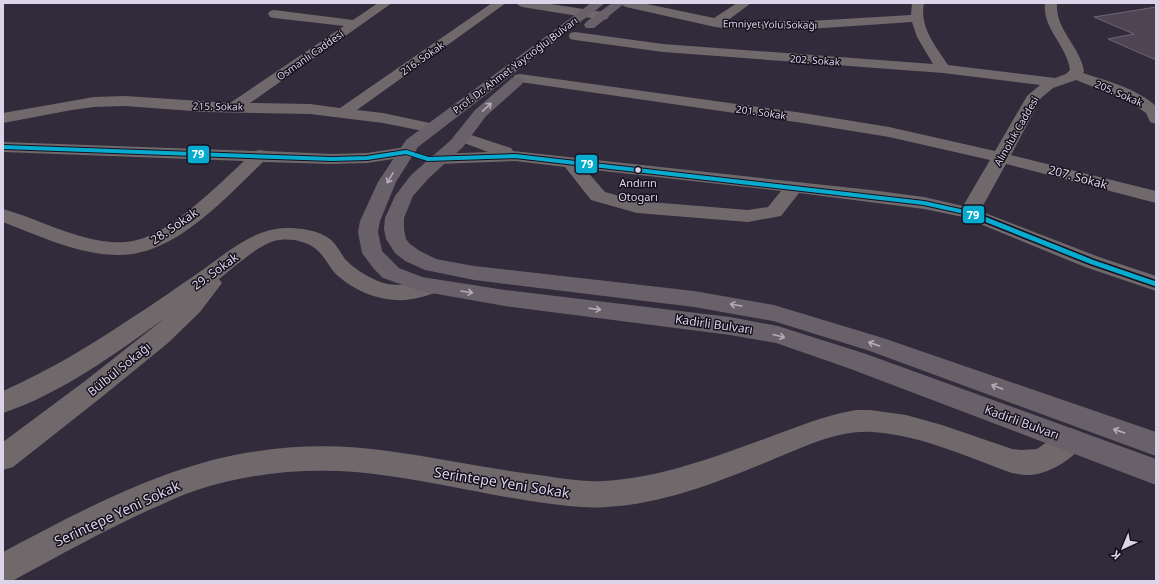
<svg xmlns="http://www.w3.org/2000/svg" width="1159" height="584" font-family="'Noto Sans',sans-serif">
<rect width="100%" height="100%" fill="#312b3b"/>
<path fill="#4e4454" stroke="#6f6674" d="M1156 7V60L1108 39 1134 34 1094 17Z"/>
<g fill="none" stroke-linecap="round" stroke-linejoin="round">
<g fill="#6f696c" fill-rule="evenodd">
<path d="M378 3H392L250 103 310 104 340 108 492 3H506L357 110 383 113 439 125 441 128 439 131 433 133 383 123 310 114 205 112 125 106 94 107 72 110 3 123V113L94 97 125 96 230 103 344 26 274 18 270 17 268 14 270 11 274 10 353 20Z"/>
<path d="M516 3H544L603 12 607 13 609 16 607 19 603 20 522 7 518 5Z"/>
<path d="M620 3H642L714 18 737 3H751L727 21H809L911 15 912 3H924C919 27 936 46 948 65L1055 78 1066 74 1070 70C1067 45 1042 29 1045 3H1057C1055 30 1080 46 1084 71L1083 73C1107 81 1136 88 1156 106V124L1150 122 1146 113 1129 101 1076 80 1053 88 1041 98 1011 155 1156 191V203L1006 164 980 211 1099 257 1156 276V291L1085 267 963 217 924 209 799 193 781 216 748 222 637 213 591 200 565 167 515 161 439 164 433 163 430 159 433 155 439 154 488 152 456 140 454 137 456 134 462 132 511 148 513 151 871 190 924 197 963 206 990 160 889 137 803 123 520 82 515 81 513 78 515 75 520 74 803 113 889 127 995 151 1027 96 1040 85 943 73 663 52 575 40 570 39 569 36 570 33 575 32 663 44 933 64 917 37 912 22 809 29H731L715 27 626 7 622 5ZM585 169 781 191 768 207 748 210 638 201 605 192Z"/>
<path d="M3 142 255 151 260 150 266 151 332 154 367 153 406 147 412 148 415 152 412 156 406 157 367 163 332 164 263 162C225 198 176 255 119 255 79 255 39 236 3 222V209C29 216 54 229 80 236 98 241 119 245 137 240 173 231 217 186 244 161L3 152Z"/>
<path d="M286 228C300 228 318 230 330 239 337 245 340 252 345 259 353 268 366 276 378 281 403 292 421 275 441 281L444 286 441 291C426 296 411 301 396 300 375 299 354 290 338 276 330 269 327 260 320 253 310 241 289 237 274 241 254 248 236 266 219 279L222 283 200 312 168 343 103 396 13 467 3 470V442L85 381 165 318C115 354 62 393 3 413V391C48 371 90 346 130 319 154 304 177 287 201 271 227 253 252 229 286 228Z"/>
<path d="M856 410H870L906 415 942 425 1012 449 1022 450 1037 449 1061 432 1071 428 1081 432 1085 440C1076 458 1051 473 1031 475 1025 475 1018 474 1012 473 967 457 921 435 872 432 835 430 800 449 767 462 715 483 662 504 606 507 585 509 564 505 544 503 492 496 441 483 389 476 326 466 258 470 197 490 181 495 165 503 149 510 103 531 58 556 14 580L3 581V552C65 519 134 482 202 463 262 446 326 442 388 451 441 458 493 470 546 476 565 479 585 482 604 481 660 478 715 457 767 438 797 427 825 415 856 410Z"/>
</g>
<g fill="#686169" fill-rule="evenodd">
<path d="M591 3H605L418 147 396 182 380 221 378 232 382 251 399 268 422 277 505 290 730 317 778 326 866 354 1156 459V485L848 368 776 343 730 335 505 306 420 291 383 278 374 269 362 253 358 232 360 221 378 182 406 140Z"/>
<path d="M612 3H625L594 28H586L584 25 586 22Z"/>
<path d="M517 77 522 78 524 81 522 84 486 116 463 147 429 178 413 196 404 218V229L406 239 410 244 420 251 436 259 474 266 694 291 774 305 883 338 1156 432V456L867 350 773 321 694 307 474 280 425 270 405 261 395 253 386 239 384 229 385 218 395 196 411 175 451 140 475 110 512 78Z"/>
</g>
<defs>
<path id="bus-1-far1" d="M3 147 332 159 367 158 406 152 428 159 515 156 924 203 969 213 985 219"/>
<path id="bus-1" d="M982 218 1092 262 1156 284"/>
</defs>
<use href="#bus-1-far1" stroke="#16101e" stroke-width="6"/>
<use href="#bus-1" stroke="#16101e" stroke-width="8"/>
<use href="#bus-1-far1" stroke="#06acd0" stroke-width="4"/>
<use href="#bus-1" stroke="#06acd0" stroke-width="5"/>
</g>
<defs><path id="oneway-shaft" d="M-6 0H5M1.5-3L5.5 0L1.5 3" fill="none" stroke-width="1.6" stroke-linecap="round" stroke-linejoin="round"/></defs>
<g stroke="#b3acbc">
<use href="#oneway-shaft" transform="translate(487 107) rotate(-43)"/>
<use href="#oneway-shaft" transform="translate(390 178) rotate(120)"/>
<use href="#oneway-shaft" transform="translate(467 292) rotate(9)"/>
<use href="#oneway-shaft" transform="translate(736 305) rotate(-171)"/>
<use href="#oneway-shaft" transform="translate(595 309) rotate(7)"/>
<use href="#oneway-shaft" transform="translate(779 336) rotate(15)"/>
<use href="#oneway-shaft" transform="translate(874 344) rotate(-161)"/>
<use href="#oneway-shaft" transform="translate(997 387) rotate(-160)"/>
<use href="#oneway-shaft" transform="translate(1119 431) rotate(-161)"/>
</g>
<circle fill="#dcd5e9" stroke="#16101e" stroke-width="1.5" cx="638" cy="170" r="3.5"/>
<g text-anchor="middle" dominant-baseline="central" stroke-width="3" stroke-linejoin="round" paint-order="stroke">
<g font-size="10" fill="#dcd5e9" stroke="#16101e">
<text transform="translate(770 24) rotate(1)">Emniyet Yolu Sokağı</text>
<text transform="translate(310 55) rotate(-35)">Osmanlı Caddesi</text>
<text transform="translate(422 58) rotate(-35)">216. Sokak</text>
<text transform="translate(815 60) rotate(4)">202. Sokak</text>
<text transform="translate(515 65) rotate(-37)">Prof. Dr. Ahmet Yaycıoğlu Bulvarı</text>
<text transform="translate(1119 93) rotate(23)">205. Sokak</text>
<text transform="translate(218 106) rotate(1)">215. Sokak</text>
<text transform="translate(761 112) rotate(8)">201. Sokak</text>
<text transform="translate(1016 131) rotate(-60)">Alınoluk Caddesi</text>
</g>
<g font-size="11" fill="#dcd5e9" stroke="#16101e">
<text x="638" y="182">Andırın<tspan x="638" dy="14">Otogarı</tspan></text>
</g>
<g font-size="12" fill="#dcd5e9" stroke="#16101e">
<text transform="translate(1078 177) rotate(15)">207. Sokak</text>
<text transform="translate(174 226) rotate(-34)">28. Sokak</text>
<text transform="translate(215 271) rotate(-36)">29. Sokak</text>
<text transform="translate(714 324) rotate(8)">Kadirli Bulvarı</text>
<text transform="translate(119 369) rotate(-39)">Bülbül Sokağı</text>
<text transform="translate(1022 422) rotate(20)">Kadirli Bulvarı</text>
</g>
<g font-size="14" fill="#dcd5e9" stroke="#16101e">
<text transform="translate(502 482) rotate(9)">Serintepe Yeni Sokak</text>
<text transform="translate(117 513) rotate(-25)">Serintepe Yeni Sokak</text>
</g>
</g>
<g stroke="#16101e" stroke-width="1.5">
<rect x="187" y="145" width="23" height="19" rx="4" fill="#06acd0"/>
<rect x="575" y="154" width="23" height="20" rx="4" fill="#06acd0"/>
<rect x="962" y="205" width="23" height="19" rx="4" fill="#06acd0"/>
</g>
<g font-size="11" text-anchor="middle" font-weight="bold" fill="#fff">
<text x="198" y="158">79</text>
<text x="587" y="168">79</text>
<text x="973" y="219">79</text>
</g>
<rect width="1159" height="584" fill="none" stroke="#dcd5e9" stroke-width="8"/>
<g transform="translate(1123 548) rotate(224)" stroke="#16101e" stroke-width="3" paint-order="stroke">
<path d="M0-3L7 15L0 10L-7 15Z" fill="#dcd5e9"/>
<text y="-6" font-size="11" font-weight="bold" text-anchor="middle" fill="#dcd5e9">K</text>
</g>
</svg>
